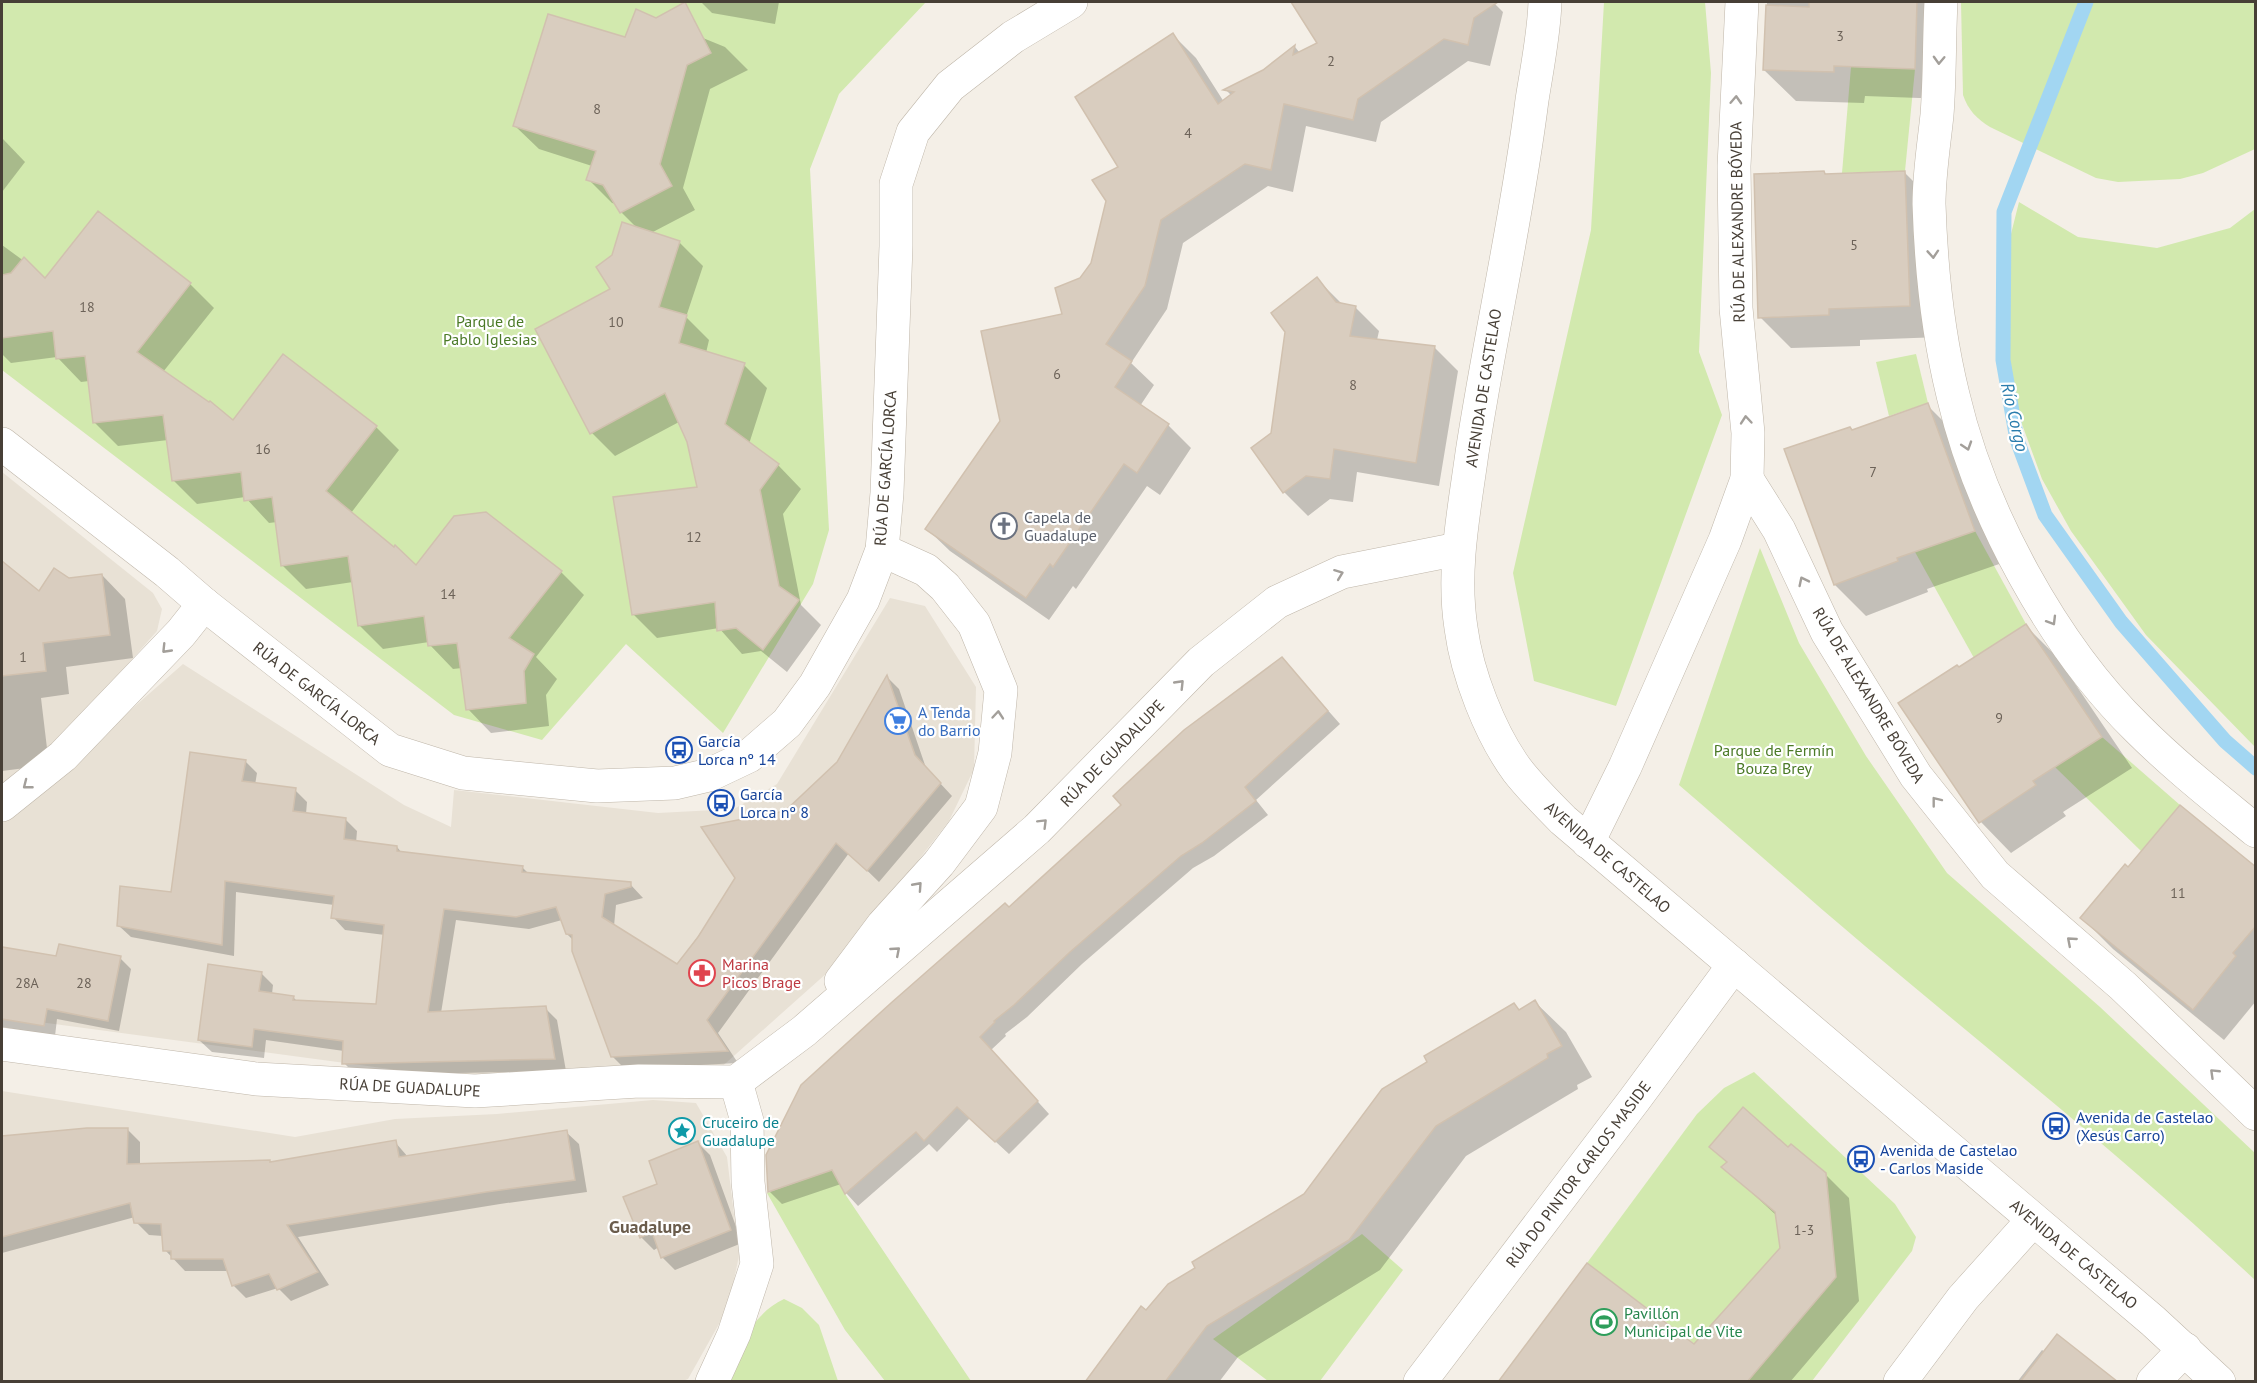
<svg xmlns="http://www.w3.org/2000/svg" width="2257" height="1383" font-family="'PT Sans',sans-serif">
<rect width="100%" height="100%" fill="#f4efe7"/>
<g fill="#e8e1d5">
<path d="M2 472 153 593 162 609 157 631 55 746 2 791Z"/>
<path d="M890 598 925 606 976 687 974 769 949 821 837 964 717 1071 464 1079 2 1017V823L183 664 404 805 451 827 454 790 658 813 734 809 777 784Z"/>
<path d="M2 1091 295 1137 395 1119 497 1114 653 1100 696 1103 727 1157 739 1256 728 1308 688 1379 683 1381H2Z"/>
</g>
<g fill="#d2e9ae">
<path d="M2 2H926L839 94 810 169 829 530 813 584 723 733 626 644 542 740 454 715 2 370Z"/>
<path d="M1604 2H1705L1711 73 1699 352 1722 415 1616 706 1534 681 1513 573 1591 230Z"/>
<path d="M1961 2H2255V149L2203 173 2180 179 2118 182 2096 178 1990 127C1977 119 1968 110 1963 95Z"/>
<path d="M1851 67 1915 69 1905 171 1842 173Z"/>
<path d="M2019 202 2078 237 2157 248 2230 228 2255 209V747L2146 635 2071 531 2042 479 2019 416 2009 359V242Z"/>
<path d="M1916 354 1928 403 1889 416 1876 362Z"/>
<path d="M1975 531 2026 624 1974 658 1915 552Z"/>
<path d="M1760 548 1799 643 1866 756 1947 873 2100 1007 2255 1153V1280C2130 1163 1996 1056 1865 946 1802 893 1741 838 1679 785Z"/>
<path d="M2102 737 2180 805 2141 851 2055 767Z"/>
<path d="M1754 1072 1895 1204 1916 1237 1912 1251 1812 1381H1744L1587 1263 1697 1114 1724 1088Z"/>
<path d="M832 1170 845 1194 971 1381H885L845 1330 767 1193Z"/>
<path d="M1362 1234 1403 1270 1320 1381H1268L1213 1339Z"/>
<path d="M784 1299 802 1308 819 1325 838 1381 721 1382C738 1352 751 1314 784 1299Z"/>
</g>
<g fill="#0003">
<path d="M701 2H779L775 24 712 13Z"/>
<path d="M1293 2H1493L1503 12 1490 66 1468 61 1381 122 1376 142 1306 126 1293 192 1268 186 1183 243 1167 309 1131 363 1154 385 1140 406 1168 425 1191 448 1160 495 1147 486 1076 589 1073 586 1049 620 950 551 927 529 1002 422 1064 316 1081 280 1093 263 1121 168 1173 35 1196 58 1224 102 1232 96 1226 90 1264 71 1295 47 1300 53 1319 43Z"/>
<path d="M1767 2H1948L1946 99 1865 96 1864 103 1796 101 1764 70Z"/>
<path d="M637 11 725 47 748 70 710 89 683 188 695 210 651 233 679 242 703 266 686 317 709 340 706 353 744 365 767 388 749 444 778 465 801 489 783 514 801 605 821 625 787 672 761 651 742 654 719 628 657 638 633 614 699 489 688 441 679 422 615 456 592 433 613 289V256L638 229 621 212 616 204 612 203 588 179 592 166 539 149 515 126 626 38Z"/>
<path d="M2 138 25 162 2 192Z"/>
<path d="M1824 172 1827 175 1905 173 1936 204 1941 337 1860 340V346L1791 348 1760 317Z"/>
<path d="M98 213 190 284 214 308 163 372 233 422 376 427 399 450 351 513 416 568 561 572 584 595 536 657 557 679 546 695 549 726 491 733 468 709 462 668 453 669 430 645 429 642 383 649 359 625 353 582 306 589 282 565 277 522 269 523 245 497 197 504 173 480 168 440 118 446 94 422 89 381 81 382 57 357 11 363 2 354V245L28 264 45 280Z"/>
<path d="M1317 279 1342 304 1355 307 1379 331 1377 340 1434 347 1458 371 1439 486 1357 472 1353 502 1330 499 1308 516 1284 492 1253 448 1273 433Z"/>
<path d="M1927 405 1958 436 2005 562 1927 589 1928 592 1866 616 1835 585 1852 431Z"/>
<path d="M2 563 39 593 69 579 102 575 125 599 133 658 66 667 69 694 41 698 49 765 2 771Z"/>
<path d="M2026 626 2057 657 2132 768 2063 812 2066 816 2011 853 1981 822 1900 703Z"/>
<path d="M1294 672 1340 724 1256 800 1268 815 1214 856 1193 868 1082 964 1027 1017 1005 1034 1006 1036 991 1050 1049 1114 1009 1154 970 1118 937 1152 929 1144 858 1206 846 1193 841 1184 782 1204 769 1191 1009 909Z"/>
<path d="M888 678 899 689 926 768 952 796 879 882 849 853 718 1033 738 1063 625 1069 612 1056 573 940 567 934 562 920 529 929 456 920 441 1013 545 1008 557 1020 566 1071 356 1075 344 1063V1051L266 1040 264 1058 212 1052 199 1040 261 973 273 985 272 994 293 997 298 1002 377 1006 385 935 345 930 333 917 334 905 236 892 234 956 131 937 118 925 172 894 245 761 257 773 255 785 295 790 307 802 306 814 345 819 357 831 356 843 397 847 402 853 522 867 529 874 630 884 643 898 616 905 614 926 677 966 785 812 838 763Z"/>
<path d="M2256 868V1001L2224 1040 2113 949 2082 918 2128 869Z"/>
<path d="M2 948 57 958H120L131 969 119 1031 57 1019 55 1036 2 1027Z"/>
<path d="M1535 1002 1566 1032 1592 1077 1577 1085 1578 1089 1466 1156 1380 1270 1238 1357 1219 1382H1087L1146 1312 1198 1268 1305 1195 1429 1063 1514 1005 1520 1011Z"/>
<path d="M87 1130H128L140 1142V1165L272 1164 395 1142 408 1157 566 1132 579 1144 587 1192 500 1204 298 1237 329 1285 291 1301 278 1288 246 1298 233 1285 228 1271H185L165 1250 163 1236 149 1235 136 1222 135 1217 2 1253V1137Z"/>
<path d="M697 1142 710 1155 742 1243 675 1270 662 1257 659 1247 654 1250 641 1237 659 1185Z"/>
<path d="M1711 1147 1789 1149 1825 1174 1849 1198 1859 1301 1790 1382H1500L1694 1346 1782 1248 1777 1216 1724 1167 1728 1163Z"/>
<path d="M2042 1350 2045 1352 2114 1382H2017Z"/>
</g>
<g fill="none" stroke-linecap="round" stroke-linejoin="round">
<path stroke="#a2d6f2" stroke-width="15" d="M2086 2 2004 212 2003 360 2017 440 2045 515 2121 622 2225 741 2256 768"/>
</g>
<g fill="#d9cdbf" stroke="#d1c1af" stroke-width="1.5">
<path d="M685 2 711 53 687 65 660 164 672 186 620 213 603 185 586 180 596 151 513 126 548 14 625 37 636 9 656 18Z"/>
<path d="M1291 2H1498L1474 18 1468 45 1444 39 1358 99 1353 120 1284 104 1271 170 1245 164 1161 220 1145 286 1106 344 1132 361 1115 387 1169 424 1137 473 1124 464 1053 567 1050 564 1026 598 925 529 1000 421 981 331 1062 314 1055 288 1080 278 1091 263 1106 201 1092 180 1118 167 1075 97 1173 33 1218 104 1234 92 1223 90 1263 70 1295 45 1293 55 1317 43Z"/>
<path d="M1809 2H1917L1915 69 1834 66V72L1763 70 1766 5 1809 7Z"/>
<path d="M1824 171 1825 174 1905 171 1910 306 1829 309V315L1758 318 1754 174Z"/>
<path d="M98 211 191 283 137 352 209 402 210 401 233 420 283 354 377 426 326 491 394 547 395 545 416 565 454 516 486 512 562 571 509 638 534 654 524 671 526 703 466 710 457 643 428 646 424 616 358 626 348 556 281 566 272 497 244 501 241 472 172 481 163 415 93 423 85 356 56 359 53 331 2 338V275L11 273 24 257 45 278Z"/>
<path d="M622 222 680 241 659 307 687 315 679 343 745 363 725 424 779 464 760 490 779 586 799 600 763 650 736 628 717 631 715 602 632 615 613 497 697 487 687 442 665 393 590 434 535 329 610 289 596 267 612 255Z"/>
<path d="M1317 277 1336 302 1356 306 1350 336 1435 346 1416 463 1334 449 1330 479 1306 476 1283 493 1251 448 1271 433 1285 332 1271 313Z"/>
<path d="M1928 403 1975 531 1897 558 1898 561 1834 585 1784 449 1850 427 1852 430Z"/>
<path d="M2 561 39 591 54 568 69 578 102 574 110 635 43 643 46 671 2 676Z"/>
<path d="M2026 624 2102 737 2033 781 2036 785 1979 823 1898 703 1957 665 1959 667Z"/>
<path d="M1282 657 1328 711 1245 787 1256 801 1202 843 1181 856 1070 952 1014 1005 994 1021 995 1022 980 1037 1038 1101 995 1142 957 1107 924 1141 916 1132 845 1194 832 1170 768 1192 766 1155 801 1085 891 1003 1005 903 1009 907 1121 805 1113 796 1184 730Z"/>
<path d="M887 675 915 755 941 783 867 871 836 843 707 1020 728 1051 611 1057 572 951V935L566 934 556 907 516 917 444 909 428 1012 546 1006 555 1059 342 1064 343 1041 254 1029 252 1047 198 1040 208 964 262 972 259 991 294 996 293 1000 376 1004 384 925 331 918 334 896 225 881 222 945 117 926 120 886 171 892 190 752 246 760 242 781 296 788 293 811 346 818 344 839 397 846V851L523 866 522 872 631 882V887L605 894 602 917 677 964 698 937 735 878 701 827 785 811 837 762Z"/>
<path d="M2180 805 2256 867V926L2233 953 2236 956 2193 1010 2080 918 2125 864 2128 867Z"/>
<path d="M59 944 121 956 108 1021 47 1009 44 1026 2 1019V947L56 956Z"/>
<path d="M1535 1000 1562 1046 1547 1054 1548 1058 1436 1126 1349 1240 1207 1326 1165 1382H1085L1141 1306 1146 1310 1168 1284 1195 1268 1192 1262 1304 1194 1382 1089 1427 1062 1424 1056 1514 1003 1519 1010Z"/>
<path d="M1743 1107 1788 1147 1791 1144 1826 1173 1836 1277 1747 1382H1498L1587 1263 1694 1344 1780 1248 1775 1212 1721 1167 1727 1162 1709 1147Z"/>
<path d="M87 1128H128L127 1164 270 1160V1162L396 1140 399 1157 567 1130 575 1180 486 1192 287 1225 318 1272 277 1290 269 1274 232 1286 223 1259H171V1251H163L161 1224 134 1223 130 1203 2 1237V1136Z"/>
<path d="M698 1141 731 1230 661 1258 652 1232 640 1238 623 1197 657 1184 649 1161Z"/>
<path d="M2057 1334 2118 1382H2020Z"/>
</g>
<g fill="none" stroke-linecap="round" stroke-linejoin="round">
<defs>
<path id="pedestrian" d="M2153 1382 2185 1349"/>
<g id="minor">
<path d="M1941 2C1939 39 1940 77 1937 115 1934 144 1929 174 1929 204 1931 267 1938 334 1953 395 1980 511 2053 646 2138 729 2175 766 2216 798 2256 831"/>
<path d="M2 444 167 572 204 604 390 750 463 773 597 786 675 783 709 775 749 756 787 723 815 685 863 600 882 550 887 493 896 246V184L913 132 950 86 1013 37 1071 2"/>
<path d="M1747 479 1779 530 1827 632 1916 776 1995 875 2123 986 2256 1114"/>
<path d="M2 805 63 756 181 633 204 604"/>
<path d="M1588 842 1625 767 1725 540 1747 479 1748 433 1736 308 1734 166 1742 2"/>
<path d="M841 981 883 925 939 863 981 807 995 753 1001 690 974 624 945 587 926 570 882 550"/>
<path d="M2 1044 256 1079 475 1091 639 1081 736 1082 804 1031 1037 829 1201 662 1277 602 1342 572 1458 549"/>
<path d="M712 1382 734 1334 757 1264 748 1182 747 1121 736 1082"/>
<path d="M1420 1382 1635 1099 1734 965"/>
<path d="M1900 1382 1963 1298 2033 1220"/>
</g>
<path id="tertiary" d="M1545 2C1544 34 1537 68 1532 100 1517 219 1490 335 1472 453 1464 512 1452 569 1461 628 1467 674 1490 733 1517 770 1531 788 1547 804 1563 820L2153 1321 2219 1382"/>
</defs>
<use href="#pedestrian" stroke="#bfb6a9" stroke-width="34"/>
<use href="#minor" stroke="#bfb6a9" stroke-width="34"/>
<use href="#tertiary" stroke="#bfb6a9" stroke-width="34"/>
<use href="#pedestrian" stroke="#fff" stroke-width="33"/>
<use href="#minor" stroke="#fff" stroke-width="33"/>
<use href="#tertiary" stroke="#fff" stroke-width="33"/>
</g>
<defs><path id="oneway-chevron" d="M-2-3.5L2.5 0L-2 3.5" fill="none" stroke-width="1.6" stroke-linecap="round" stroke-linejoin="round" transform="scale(1.5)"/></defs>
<g stroke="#a39f9a">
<use href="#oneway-chevron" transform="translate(1939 60) rotate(92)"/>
<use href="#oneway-chevron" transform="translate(1736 100) rotate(-87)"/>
<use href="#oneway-chevron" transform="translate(1933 254) rotate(86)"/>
<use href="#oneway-chevron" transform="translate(1746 420) rotate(-95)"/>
<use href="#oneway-chevron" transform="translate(1967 446) rotate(72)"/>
<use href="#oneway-chevron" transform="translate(1339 574) rotate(-21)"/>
<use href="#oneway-chevron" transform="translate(1803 581) rotate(-116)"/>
<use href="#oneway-chevron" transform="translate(2052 621) rotate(59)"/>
<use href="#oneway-chevron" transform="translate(166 649) rotate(134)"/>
<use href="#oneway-chevron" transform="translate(1180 684) rotate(-46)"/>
<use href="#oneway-chevron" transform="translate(998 715) rotate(-85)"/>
<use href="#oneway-chevron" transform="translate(27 785) rotate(142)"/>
<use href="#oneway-chevron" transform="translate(1936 801) rotate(-128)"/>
<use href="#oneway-chevron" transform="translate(1043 823) rotate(-45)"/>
<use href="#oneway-chevron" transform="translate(918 886) rotate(-48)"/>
<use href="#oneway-chevron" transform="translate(2071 941) rotate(-139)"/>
<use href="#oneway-chevron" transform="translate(896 951) rotate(-41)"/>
<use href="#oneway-chevron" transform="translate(2214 1073) rotate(-136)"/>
</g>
<defs>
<symbol id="church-ring" viewBox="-11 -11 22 22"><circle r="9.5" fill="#fff" stroke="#6b7280" stroke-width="1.5"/><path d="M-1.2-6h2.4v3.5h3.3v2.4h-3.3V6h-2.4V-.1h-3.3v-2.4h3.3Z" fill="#6b7280"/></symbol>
<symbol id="supermarket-ring" viewBox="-11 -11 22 22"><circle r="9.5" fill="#fff" stroke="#3f7fe0" stroke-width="1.5"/><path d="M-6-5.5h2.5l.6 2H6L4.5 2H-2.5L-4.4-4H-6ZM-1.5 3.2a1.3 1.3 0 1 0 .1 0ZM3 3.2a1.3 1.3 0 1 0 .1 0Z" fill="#3f7fe0"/></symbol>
<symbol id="bus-ring" viewBox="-11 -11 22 22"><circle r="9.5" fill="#fff" stroke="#1a4fb4" stroke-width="1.5"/><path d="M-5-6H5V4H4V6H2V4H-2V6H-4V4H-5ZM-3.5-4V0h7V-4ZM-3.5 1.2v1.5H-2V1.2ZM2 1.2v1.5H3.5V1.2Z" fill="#1a4fb4"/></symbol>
<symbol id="pharmacy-ring" viewBox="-11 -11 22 22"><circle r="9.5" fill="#fff" stroke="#e0444e" stroke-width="1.5"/><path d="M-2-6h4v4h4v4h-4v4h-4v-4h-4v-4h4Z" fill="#e0444e"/></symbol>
<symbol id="sight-ring" viewBox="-11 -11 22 22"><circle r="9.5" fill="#fff" stroke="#0f9aa8" stroke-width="1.5"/><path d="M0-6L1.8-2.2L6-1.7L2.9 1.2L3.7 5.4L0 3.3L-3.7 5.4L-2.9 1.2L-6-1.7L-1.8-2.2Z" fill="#0f9aa8"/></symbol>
<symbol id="stadium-ring" viewBox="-11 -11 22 22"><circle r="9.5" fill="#fff" stroke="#2e9e5b" stroke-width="1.5"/><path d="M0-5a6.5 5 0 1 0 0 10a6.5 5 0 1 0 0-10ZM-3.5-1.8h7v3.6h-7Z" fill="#2e9e5b"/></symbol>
</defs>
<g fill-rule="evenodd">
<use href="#church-ring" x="989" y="511" width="30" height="30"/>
<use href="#supermarket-ring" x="883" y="706" width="30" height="30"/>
<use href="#bus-ring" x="664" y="735" width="30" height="30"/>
<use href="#bus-ring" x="706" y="788" width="30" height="30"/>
<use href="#pharmacy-ring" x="687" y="958" width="30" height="30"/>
<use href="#bus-ring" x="2041" y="1111" width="30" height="30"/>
<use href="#sight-ring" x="667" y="1116" width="30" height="30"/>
<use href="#bus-ring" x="1846" y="1144" width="30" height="30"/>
<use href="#stadium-ring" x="1589" y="1307" width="30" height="30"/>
</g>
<g text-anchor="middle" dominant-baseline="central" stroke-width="4.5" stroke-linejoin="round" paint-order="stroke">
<g font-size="14" fill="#6c6258">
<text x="1840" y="36">3</text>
<text x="1331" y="61">2</text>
<text x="597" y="109">8</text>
<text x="1188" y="133">4</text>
<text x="1854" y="245">5</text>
<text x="87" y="307">18</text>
<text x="616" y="322">10</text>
<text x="1057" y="374">6</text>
<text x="1353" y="385">8</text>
<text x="263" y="449">16</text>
<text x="1873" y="472">7</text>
<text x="694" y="537">12</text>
<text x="448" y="594">14</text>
<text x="23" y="657">1</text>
<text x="1999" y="718">9</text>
<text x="2178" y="893">11</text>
<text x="27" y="983">28A</text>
<text x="84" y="983">28</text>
<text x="1804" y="1230">1-3</text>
</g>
<g font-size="16" fill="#473f36" stroke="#fff">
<text transform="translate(1737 222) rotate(-91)">RÚA DE ALEXANDRE BÓVEDA</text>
<text transform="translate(1483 388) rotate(-81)">AVENIDA DE CASTELAO</text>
<text transform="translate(885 468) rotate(-86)">RÚA DE GARCÍA LORCA</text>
<text transform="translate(317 693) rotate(38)">RÚA DE GARCÍA LORCA</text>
<text transform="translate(1869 695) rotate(59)">RÚA DE ALEXANDRE BÓVEDA</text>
<text transform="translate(1112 753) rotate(-46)">RÚA DE GUADALUPE</text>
<text transform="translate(1608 857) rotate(41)">AVENIDA DE CASTELAO</text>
<text transform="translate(410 1087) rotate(3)">RÚA DE GUADALUPE</text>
<text transform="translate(1578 1174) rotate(-53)">RÚA DO PINTOR CARLOS MASIDE</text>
<text transform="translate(2074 1254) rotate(40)">AVENIDA DE CASTELAO</text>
</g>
<g font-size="16" fill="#4b7a27" stroke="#fff">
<text x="490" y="321">Parque de<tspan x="490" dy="18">Pablo Iglesias</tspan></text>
<text x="1774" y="750">Parque de Fermín<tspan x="1774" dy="18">Bouza Brey</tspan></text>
</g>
<g font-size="16" fill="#5b616d" stroke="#fff" text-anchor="start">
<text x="1024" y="517">Capela de<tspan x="1024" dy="18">Guadalupe</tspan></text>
</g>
<g font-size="16" fill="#366cbe" stroke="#fff" text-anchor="start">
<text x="918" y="712">A Tenda<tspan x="918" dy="18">do Barrio</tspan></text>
</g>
<g font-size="16" fill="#164399" stroke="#fff" text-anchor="start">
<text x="698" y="741">García<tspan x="698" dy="18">Lorca nº 14</tspan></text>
<text x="740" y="794">García<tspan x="740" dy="18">Lorca nº 8</tspan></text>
<text x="2076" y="1117">Avenida de Castelao<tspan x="2076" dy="18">(Xesús Carro)</tspan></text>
<text x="1880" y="1150">Avenida de Castelao<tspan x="1880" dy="18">- Carlos Maside</tspan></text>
</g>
<g font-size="16" fill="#be3a42" stroke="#fff" text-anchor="start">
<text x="722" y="964">Marina<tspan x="722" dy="18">Picos Brage</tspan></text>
</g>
<g font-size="16" fill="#0d838f" stroke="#fff" text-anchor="start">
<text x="702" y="1122">Cruceiro de<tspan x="702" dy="18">Guadalupe</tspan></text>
</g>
<g font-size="16" fill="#27864d" stroke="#fff" text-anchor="start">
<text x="1624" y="1313">Pavillón<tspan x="1624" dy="18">Municipal de Vite</tspan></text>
</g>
<g font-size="18" font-style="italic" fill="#2b7dad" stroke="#fff">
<text transform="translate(2015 417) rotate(77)">Río Corgo</text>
</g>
<g font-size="18" font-weight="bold" fill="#6a5c4c" stroke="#fff">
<text x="650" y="1226">Guadalupe</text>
</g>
</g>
<rect width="2257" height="1383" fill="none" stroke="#473f36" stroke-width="6"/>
</svg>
